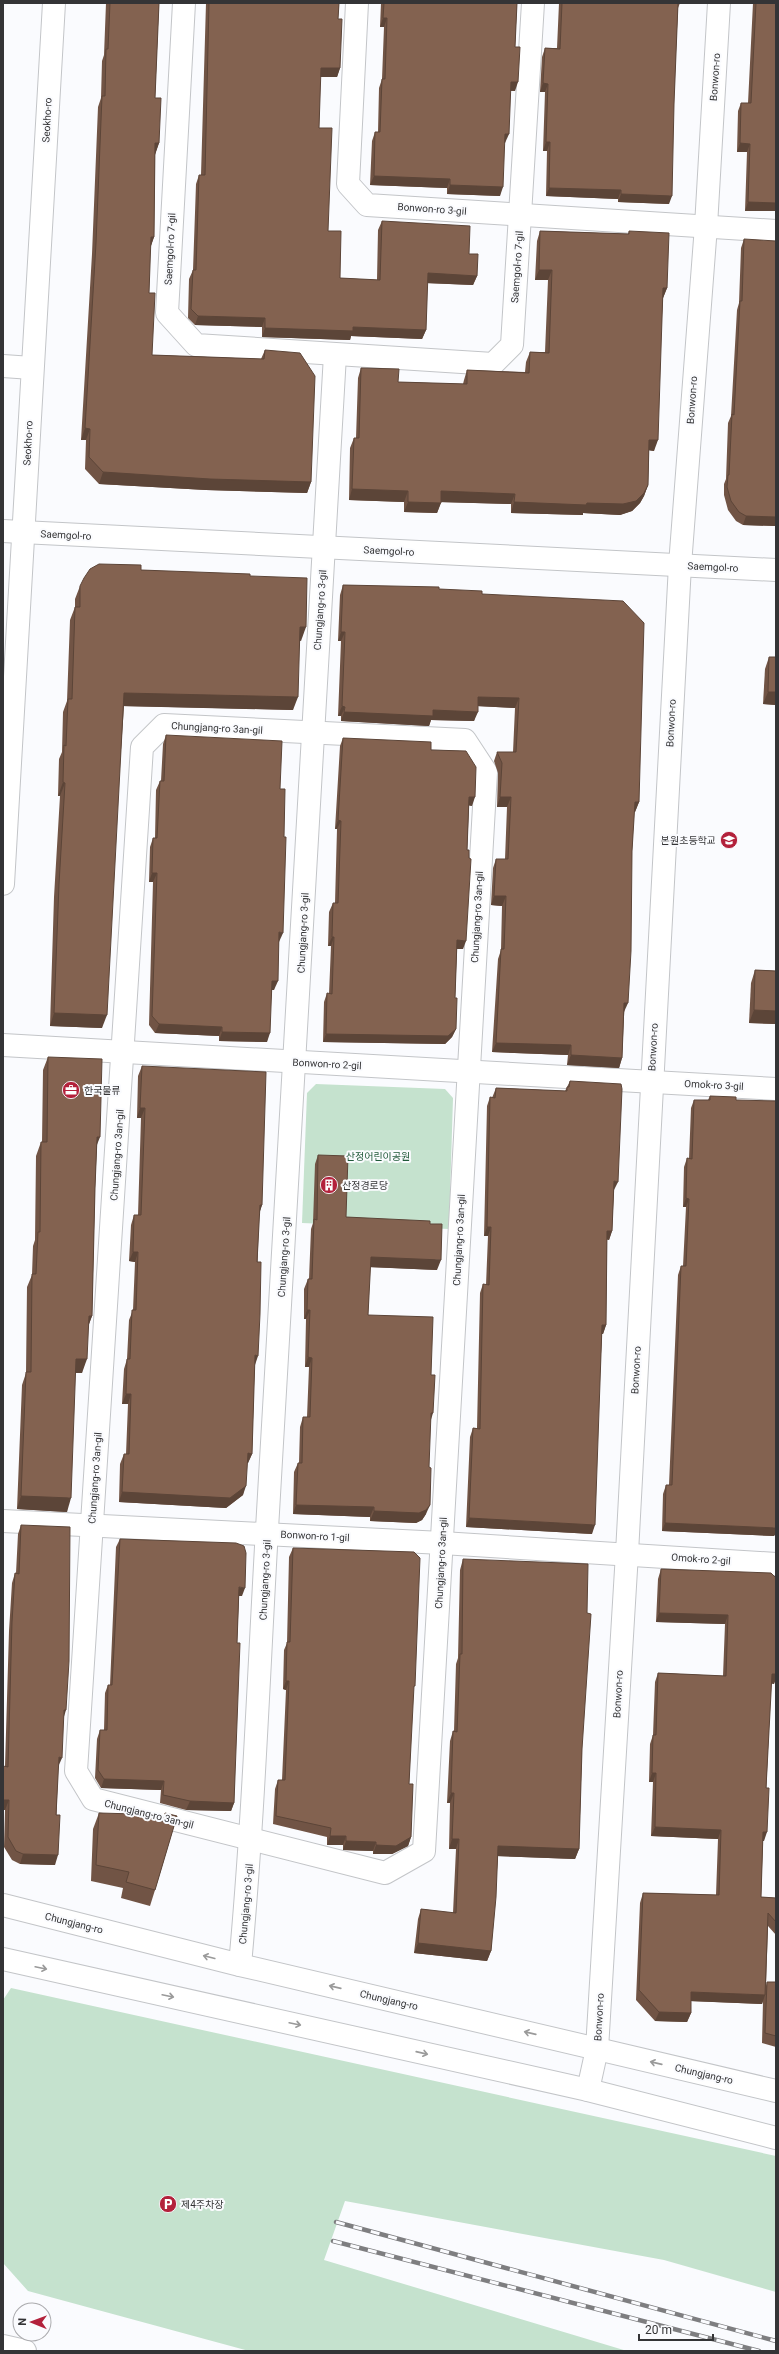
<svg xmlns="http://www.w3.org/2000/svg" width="779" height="2354" font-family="Roboto,'Noto Sans KR',sans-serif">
<rect width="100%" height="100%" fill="#fafbfe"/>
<g fill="#c5e2ce">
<path d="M316 1084 445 1089 453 1098 449 1229 302 1223 307 1093Z"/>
<path d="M11 1988 776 2156V2292L664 2260 345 2201 324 2260 627 2351H249L28 2291 3 2263V2000Z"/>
</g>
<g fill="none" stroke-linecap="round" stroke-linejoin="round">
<defs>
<g id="minor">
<path d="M184 3 167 313 196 345 493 364 512 345 533 3"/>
<path d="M357 3 348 184 367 205 776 231"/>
<path d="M3 366 32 368"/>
<path d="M3 531 22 532"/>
<path d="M164 725 465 740 486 772 424 1851 385 1873 93 1799 76 1771 142 747Z"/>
<path d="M3 1045 776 1089"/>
<path d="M3 1521 442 1543 776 1564"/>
<path d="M240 1965C254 1814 259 1663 268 1512 292 1127 313 741 335 355"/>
</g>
<g id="tertiary">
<path d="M22 532 776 570"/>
<path d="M3 1905 240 1965 776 2091"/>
<path d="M3 1959 588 2090 776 2138"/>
<path d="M588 2090 597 2049 627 1553 680 565 706 226 719 3"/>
</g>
<g id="secondary">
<path d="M3 884 54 3"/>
<path d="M3 2346 25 2351"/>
</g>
</defs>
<use href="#minor" stroke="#c3c5c8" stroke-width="24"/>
<use href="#tertiary" stroke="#c3c5c8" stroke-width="24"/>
<use href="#secondary" stroke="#c3c5c8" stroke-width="24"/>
<use href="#minor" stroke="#fff" stroke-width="22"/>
<use href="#tertiary" stroke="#fff" stroke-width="22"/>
<use href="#secondary" stroke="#fff" stroke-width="22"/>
<defs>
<g id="rail">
<path d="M336 2222 776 2341"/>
<path d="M333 2241 759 2351"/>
</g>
</defs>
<use href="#rail" stroke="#7e7e80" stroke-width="4.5"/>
<use href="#rail" stroke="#fafbfe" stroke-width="3" stroke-dasharray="9" stroke-linecap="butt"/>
</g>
<g fill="#715445">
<path d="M106 3H159L155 98 159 143 155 154 154 237 150 248 149 293 152 355 261 359 265 350 311 482 307 493 206 490 99 484 85 469 86 440H81L92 254 98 107 101 98 102 61 104 55Z"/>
<path d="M206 3H339L338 19 340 68 337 77H320L319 128 328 231 340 278 377 280 378 230 382 221 469 254 477 276 473 285 427 283 426 330 422 339 351 336 350 340 262 337V327L195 325 188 318 189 279 193 270 196 184 199 175H201Z"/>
<path d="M381 3H517L515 47V91H510L505 143H504L500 196 447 194V188L370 185 372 141 375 132H378L379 88 382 79 384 27H380Z"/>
<path d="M559 3H680L678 8 669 204 618 202V199L546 196 547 151H543L545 92H540L542 57 545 48H557Z"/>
<path d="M753 3H776V211H745L747 152H737L738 111 741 103H748Z"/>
<path d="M540 231 628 234 629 231 667 288 663 298 654 451 649 450 648 485 644 496 640 503 632 511 620 515 583 513V515L511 513V504L441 502 437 513 404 512V502L349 500 350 448 354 438H356L358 378 361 368 398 382 463 384 464 380 467 370 525 372 526 362 530 352H545L548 280H535L537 241Z"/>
<path d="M744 239 776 526 743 525 736 521 728 510 724 495V484L726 479 728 423 731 416 737 310 739 303 741 248Z"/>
<path d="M141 570 250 576 301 641 300 640 293 710 124 706 102 1028 50 1026 54 897 60 796H58L59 759 62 752 63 712 67 701 70 620 75 607V599L80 586Z"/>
<path d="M343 585 439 589 482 594 639 802 635 812H634L632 851 622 1058 619 1068 567 1065 568 1055 492 1052 498 959 501 950 502 906 491 905 493 868 496 859H505L507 807H497L498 773 494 761 497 752H513L515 708 478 706 474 721 431 720 429 726 341 721V716H338L341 641H338L340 595Z"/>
<path d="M769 657 776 705 763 704 765 669Z"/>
<path d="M166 735 280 789 279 942 274 990H272L267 1042 219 1041V1036L155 1033 149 1025 153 882H149L150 847 153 838H155L156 790 160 781H161L163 744Z"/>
<path d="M343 738 431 750 472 806 469 805 463 949H457L455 998 456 1029 452 1037 445 1044 323 1042 324 1002 327 993 329 994 331 946H328L329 912 333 903H335L337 829H335L340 746Z"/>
<path d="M755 970 776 971V1024L749 1023 751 983Z"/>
<path d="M48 1057 97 1145 95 1188 92 1316 88 1327 82 1373H75L67 1512 17 1509 22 1385 26 1373 27 1287 32 1275 33 1246 35 1240 36 1156 41 1142H42L43 1070Z"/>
<path d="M142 1066 262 1205 259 1214 252 1454 248 1463H247L243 1495 226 1508 119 1502 120 1464 124 1454H126L128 1404H122L124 1369 127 1359 129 1320 133 1310 135 1262 129 1261 131 1225 134 1215H138L141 1118H137L138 1076Z"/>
<path d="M570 1081 614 1190 612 1231 609 1240 607 1239 606 1325 603 1334H602L592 1534 466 1527 470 1437 473 1428H477L480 1293 483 1284 486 1285 488 1236H484L487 1106 490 1097 492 1098 496 1088 565 1091Z"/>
<path d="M710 1096 736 1100 774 1536 662 1531 663 1494 666 1485H669L678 1275 681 1266H683L686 1207H683L684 1167 687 1158 689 1159 691 1108 694 1100H708Z"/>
<path d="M318 1155 346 1217 430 1224 437 1270 370 1267 368 1315 431 1375 430 1421 426 1514 422 1520 416 1523 370 1521V1517L293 1514 294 1472 298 1463H299L300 1427 303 1417H307L309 1367H305L306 1319H304V1289L308 1279H309L311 1229 313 1223 315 1164Z"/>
<path d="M21 1525 63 1717 58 1767 55 1865 20 1864 12 1860 4 1847 5 1810V1766L9 1631 12 1583 15 1573H16L18 1534Z"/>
<path d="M120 1539 242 1596H239L237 1643 234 1803 231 1811 186 1810 160 1803 161 1790 101 1788 95 1778 97 1739 100 1730H104L105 1693 108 1685H110L116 1547Z"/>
<path d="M293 1548 413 1692 409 1784 411 1837 408 1846 392 1854H373V1851L343 1850V1845H327V1837L273 1824 275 1789 278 1780H282L286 1690 283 1689 284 1650 287 1643 289 1557Z"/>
<path d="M463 1559 582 1749 579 1849 575 1859 498 1856 491 1951 487 1961 414 1953 418 1919 421 1909 453 1913 456 1849H449L450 1803H447L450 1741 453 1731H454L456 1664 458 1658 460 1570Z"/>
<path d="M661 1569 776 1578V1678L774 1684 771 1683 764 1841H763L761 1897 776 1898V1935L768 1926 766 1986 767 1982H776V2047L762 2043 763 2001 762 2004 691 2001V2013L687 2022 655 2021 636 2000 640 1903 643 1893 716 1895 718 1839 651 1836 653 1782H649L650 1744 653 1735 655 1682 658 1673 723 1676 725 1624 656 1622 658 1579Z"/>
<path d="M99 1813 162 1822 165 1813 177 1816 155 1890 150 1906 121 1898 123 1888 91 1881 93 1829Z"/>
</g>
<g fill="#5c4538">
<path d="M383 18H387L384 27H380Z"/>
<path d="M321 68H340L337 77H317Z"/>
<path d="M511 82H518L515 91 508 90Z"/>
<path d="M543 83 548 84 545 92H540Z"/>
<path d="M505 134H509L505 143 501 142Z"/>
<path d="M546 142H550L547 151H543Z"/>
<path d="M155 143H159L155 155Z"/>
<path d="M740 143 750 144 747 152H737Z"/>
<path d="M374 176 450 179 447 188 370 185Z"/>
<path d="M450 185 503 187 500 196 447 194Z"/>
<path d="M549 188 621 190 618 199 546 196Z"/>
<path d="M621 194 672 196 669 204 618 202Z"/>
<path d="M748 202 776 203V211H745Z"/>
<path d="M151 237H154L150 249Z"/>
<path d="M539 270H552L548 280H535Z"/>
<path d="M428 273 477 276 473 285 424 283Z"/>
<path d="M663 288H667L663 298H659Z"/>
<path d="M198 316 265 318 262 327 195 325Z"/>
<path d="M353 327 426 330 422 339 351 336 350 340 262 337 265 328Z"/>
<path d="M85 428 90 429 86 440H81Z"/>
<path d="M649 440H658L654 451 646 450Z"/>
<path d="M103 472 311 482 307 493 206 490 99 484Z"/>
<path d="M648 485 644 496 640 503 632 511 620 515 583 513V515L511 513 514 502Z"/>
<path d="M352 489 408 491 404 502 349 500Z"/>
<path d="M441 491 515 494 511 504 437 502Z"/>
<path d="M408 502 441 503 437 513 404 512Z"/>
<path d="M746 516 776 517V526L743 525Z"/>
<path d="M300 627H306L301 641 295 640Z"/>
<path d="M341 632H345L341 641H338Z"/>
<path d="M768 692H776V705L763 704Z"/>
<path d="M124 693 298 697 293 710 119 706Z"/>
<path d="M478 697 519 698 515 708 475 706Z"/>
<path d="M342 706 345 707 341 716H338Z"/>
<path d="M433 710 478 712 474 721 431 720 429 726 341 721 344 712Z"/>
<path d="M63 782 65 783 60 796H58Z"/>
<path d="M469 797H475L472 806 466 805Z"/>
<path d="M500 797H511L507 807H497Z"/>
<path d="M635 802H639L635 812H631Z"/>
<path d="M338 820 341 821 337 829H335Z"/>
<path d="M152 873H157L153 882H149Z"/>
<path d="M494 896H506L502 906 491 905Z"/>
<path d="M279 932 283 933 279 942Z"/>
<path d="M332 937H334L331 946H328Z"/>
<path d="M457 940 466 941 463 949H454Z"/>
<path d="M272 981H278L274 990H269Z"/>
<path d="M624 1003H628L624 1012Z"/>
<path d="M754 1010 776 1011V1024L749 1023Z"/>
<path d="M54 1013 107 1015 102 1028 50 1026Z"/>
<path d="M159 1024 222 1027 219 1036 155 1033Z"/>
<path d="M456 1029 452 1037 445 1044 323 1042 326 1034Z"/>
<path d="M222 1032 270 1033 267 1042 219 1041Z"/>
<path d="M496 1043 571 1045 568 1055 492 1052Z"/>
<path d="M571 1055 622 1058 619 1068 567 1065Z"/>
<path d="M140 1108H145L141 1118H137Z"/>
<path d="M97 1137H100L95 1150Z"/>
<path d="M614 1181 618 1182 614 1190H611Z"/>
<path d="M686 1198 689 1199 686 1207H683Z"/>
<path d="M260 1205H262L259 1214Z"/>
<path d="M487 1227H491L488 1236H484Z"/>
<path d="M607 1231H612L609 1240 604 1239Z"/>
<path d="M133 1252H138L135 1262 129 1261Z"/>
<path d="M371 1257 441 1260 437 1270 367 1267Z"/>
<path d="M307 1310H310L306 1319H304Z"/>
<path d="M89 1316H92L87 1329Z"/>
<path d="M602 1325H606L603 1334 599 1333Z"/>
<path d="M255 1355 258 1356 255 1365Z"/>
<path d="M308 1357 312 1358 309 1367H305Z"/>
<path d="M76 1359H87L82 1373H71Z"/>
<path d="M126 1394H131L128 1404H122Z"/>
<path d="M431 1413H433L430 1423Z"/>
<path d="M248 1453 252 1454 248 1463H244Z"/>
<path d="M246 1486 243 1495 226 1508 119 1502 122 1492Z"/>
<path d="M21 1496 71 1498 67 1512 17 1509Z"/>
<path d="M296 1505 374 1507 370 1517 293 1514Z"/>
<path d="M430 1505 426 1514 422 1520 416 1523 370 1521 374 1511Z"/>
<path d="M469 1518 595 1525 592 1534 466 1527Z"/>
<path d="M665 1523 776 1528V1534L774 1536 662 1531Z"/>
<path d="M239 1587 245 1588 242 1596H236Z"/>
<path d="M659 1613 728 1615 725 1624 656 1622Z"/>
<path d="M772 1674H776V1678L774 1684 768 1683Z"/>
<path d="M286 1681H289L286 1690 283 1689Z"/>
<path d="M64 1710H66L63 1720Z"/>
<path d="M59 1757 62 1758 58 1767Z"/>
<path d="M652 1773H656L653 1782H649Z"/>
<path d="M104 1779 164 1781 161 1790 101 1788Z"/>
<path d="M451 1793H454L450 1803H447Z"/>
<path d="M3 1800H9L5 1810H3Z"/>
<path d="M190 1801 234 1803 231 1811 186 1810Z"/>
<path d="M655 1827 721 1830 718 1839 651 1836Z"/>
<path d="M763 1832H767L764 1841H760Z"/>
<path d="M330 1836H346L343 1845H327Z"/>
<path d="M411 1837 408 1846 392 1854H373L376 1845Z"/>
<path d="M452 1839H459L456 1849H449Z"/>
<path d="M346 1841 376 1842 373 1851 343 1850Z"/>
<path d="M498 1846 579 1849 575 1859 494 1856Z"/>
<path d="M23 1854 58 1855 55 1865 20 1864Z"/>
<path d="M418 1943 491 1951 487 1961 414 1953Z"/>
<path d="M691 1992 765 1995 762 2004 688 2001Z"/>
<path d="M659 2012 691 2013 687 2022 655 2021Z"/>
</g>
<g fill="#836250" stroke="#5c4538">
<path d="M110 3H159L155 98H161L159 143H155L154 237H151L149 293H155L152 355 264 359 265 350 300 353 315 376 311 482 210 479 103 472 89 457 90 429 85 428 96 243 102 96H105L106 49H108Z"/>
<path d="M209 3H339L338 19H342L340 68H321L319 128H332L328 231H341L340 278 380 280 382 221 470 226 469 254H478L477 276 428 273 426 330 353 327V331L265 328V318L198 316 191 309 193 270H196L199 175H205Z"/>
<path d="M384 3H517L515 47H520L518 82H511L509 134H505L503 187 450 185V179L374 176 375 132H380L382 79H385L387 18H383Z"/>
<path d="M562 3H678L674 104 672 196 621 194V190L549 188 550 142H546L548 84 543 83 545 48 560 49Z"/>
<path d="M756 3H776V203L748 202 750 144 740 143 741 103H751Z"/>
<path d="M540 231 629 234V231L669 233 667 288H663L658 440H649L648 485 644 493 636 501 623 504 587 503 586 505 514 502 515 494 441 491V503L408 502V491L352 489 354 438H359L361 368 399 369 398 382 467 384V370L529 373 530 352 549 353 552 270H539Z"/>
<path d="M744 239 776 241V517L746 516 739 512 731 501 727 487 728 475H729L732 414 734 415 740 301H742Z"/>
<path d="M99 564 141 565V570L250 574V576L307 578 306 627H300L298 697 124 693 107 1015 54 1013 59 884 65 783 63 782 64 745 66 746 68 699H72L75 607H80V586L84 578 90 569Z"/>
<path d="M343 585 439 587V589L482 591V594L623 601 644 623 639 802H635L632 851 631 951 628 1003H624L622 1058 571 1055V1045L496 1043 501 949H504L506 896H494L496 859H508L511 797H500L502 763 497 752H516L519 698 478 697V712L433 710V716L344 712 345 707 342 706 345 632H341Z"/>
<path d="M769 657H776V692H768Z"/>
<path d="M166 735 282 741 280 789H285L284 837H286L283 933 279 932 278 981H272L270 1033 222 1032V1027L159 1024 152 1016 157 873H152L153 838H157L160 781H164Z"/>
<path d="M343 738 431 742V750L466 751 476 767 475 797H469L467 850H469V858L471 859 466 941 457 940 455 998H457L456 1029 448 1036 326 1034 327 993 332 994 334 937H332L333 903H338L341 821 338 820Z"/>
<path d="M755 970 776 971V1011L754 1010Z"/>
<path d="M48 1057 102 1059 100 1137H97L95 1188 92 1316H89L87 1359H76L71 1498 21 1496 26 1372H31L32 1274H36L38 1232H40L41 1142H47Z"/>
<path d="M142 1066 266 1072 262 1205H260L257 1262H261L260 1314 258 1356 255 1355 252 1454 248 1453 246 1486 230 1498 122 1492 124 1454H129L131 1394H126L127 1359H130L132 1310H136L138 1252H133L134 1215H141L145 1108H140Z"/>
<path d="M570 1081 621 1084 622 1089 618 1182 614 1181 612 1231H607L606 1325H602L595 1525 469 1518 473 1428 480 1429 483 1284 489 1285 491 1227H487L490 1097 495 1098 496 1088 567 1091V1087H569Z"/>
<path d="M710 1096 736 1097V1100L776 1101V1528L665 1523 666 1485H672L681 1266H686L689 1199 686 1198 687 1158 692 1159 694 1100H710Z"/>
<path d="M318 1155 348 1156 346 1217 430 1221V1224H442L441 1260 371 1257 368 1315 433 1317 431 1375H435L433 1413H431L429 1467 431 1468 430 1505 426 1510 419 1513 374 1511V1507L296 1505 298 1463H302L303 1417H310L312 1358 308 1357 310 1310H307L308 1279H312L314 1219 317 1220Z"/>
<path d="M21 1525 70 1527 69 1661 66 1710H64L62 1758 59 1757 56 1815H60L58 1855 23 1854 16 1851 8 1837 9 1800H3V1766L8 1767 12 1622 15 1573 19 1574Z"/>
<path d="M120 1539 236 1543 244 1546 246 1553 245 1588 239 1587 237 1643H240L234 1803 190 1801 163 1795 164 1781 104 1779 98 1770 100 1730H107L108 1685H112Z"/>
<path d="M293 1548 414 1552 420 1558 415 1686H414L409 1784H413L411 1837 396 1846 376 1845V1842L346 1841V1836H330L331 1828 276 1816 278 1780H285L289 1681H286L287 1642H290Z"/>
<path d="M463 1559 588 1564 587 1613 591 1614 582 1749 579 1849 498 1846 496 1897 491 1951 418 1943 421 1909 456 1913 459 1839H452L454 1793H451L453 1731 457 1732 460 1654H462Z"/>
<path d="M661 1569 771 1573 776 1578V1674H772L766 1788H769L767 1832H763L761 1897 776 1898V1922L768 1913 765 1995 691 1992V2013L659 2012 639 1990 643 1893 719 1895 721 1830 655 1827 656 1773H652L653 1735H656L658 1673 726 1676 728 1615 659 1613Z"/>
<path d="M99 1813 136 1814 165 1822V1813L177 1816 155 1890 126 1882 129 1872 96 1865Z"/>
<path d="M767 1982H776V2036L765 2033Z"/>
</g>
<defs><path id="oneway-shaft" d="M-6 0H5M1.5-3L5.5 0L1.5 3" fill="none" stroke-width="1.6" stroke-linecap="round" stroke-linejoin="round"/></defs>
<g stroke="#9a9a9a">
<use href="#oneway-shaft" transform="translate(209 1957) rotate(-166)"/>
<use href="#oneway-shaft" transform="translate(41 1968) rotate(12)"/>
<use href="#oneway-shaft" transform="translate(335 1987) rotate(-167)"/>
<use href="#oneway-shaft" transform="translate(168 1996) rotate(12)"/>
<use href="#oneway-shaft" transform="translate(295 2024) rotate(12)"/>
<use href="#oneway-shaft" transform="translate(530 2033) rotate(-167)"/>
<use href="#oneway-shaft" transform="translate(422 2053) rotate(13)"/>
<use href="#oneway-shaft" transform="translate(656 2063) rotate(-167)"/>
</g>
<defs>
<symbol id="school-disc" viewBox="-11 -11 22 22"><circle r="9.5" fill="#b3213b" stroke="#fafbfe"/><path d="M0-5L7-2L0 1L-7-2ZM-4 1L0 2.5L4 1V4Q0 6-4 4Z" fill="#fff"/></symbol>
<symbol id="office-disc" viewBox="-11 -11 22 22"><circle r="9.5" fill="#b3213b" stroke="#fafbfe"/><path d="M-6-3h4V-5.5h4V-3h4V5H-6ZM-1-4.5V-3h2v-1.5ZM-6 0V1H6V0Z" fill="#fff"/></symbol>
<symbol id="building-disc" viewBox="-11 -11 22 22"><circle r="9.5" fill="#b3213b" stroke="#fafbfe"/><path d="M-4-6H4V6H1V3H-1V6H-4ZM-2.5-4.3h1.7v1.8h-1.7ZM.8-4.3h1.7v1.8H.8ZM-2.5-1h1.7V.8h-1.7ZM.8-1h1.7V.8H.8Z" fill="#fff"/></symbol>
<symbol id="parking-disc" viewBox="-11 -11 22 22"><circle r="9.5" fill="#b3213b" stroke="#fafbfe"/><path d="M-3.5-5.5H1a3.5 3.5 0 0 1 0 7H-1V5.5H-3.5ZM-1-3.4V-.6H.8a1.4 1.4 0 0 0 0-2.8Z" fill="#fff"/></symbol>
</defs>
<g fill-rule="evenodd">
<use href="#school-disc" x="719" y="830" width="20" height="20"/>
<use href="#office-disc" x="61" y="1080" width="20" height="20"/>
<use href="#building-disc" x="319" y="1175" width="20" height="20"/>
<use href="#parking-disc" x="158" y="2194" width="20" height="20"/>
</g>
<g text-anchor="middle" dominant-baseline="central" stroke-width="4" stroke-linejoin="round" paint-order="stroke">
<g font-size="10" fill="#343436" stroke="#fafbfe">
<text transform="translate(715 77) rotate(-86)">Bonwon-ro</text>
<text transform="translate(47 120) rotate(-87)">Seokho-ro</text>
<text transform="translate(432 209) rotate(4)">Bonwon-ro 3-gil</text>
<text transform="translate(170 249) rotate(-87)">Saemgol-ro 7-gil</text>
<text transform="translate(517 267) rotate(-86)">Saemgol-ro 7-gil</text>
<text transform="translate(692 400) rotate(-86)">Bonwon-ro</text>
<text transform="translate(28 443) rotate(-87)">Seokho-ro</text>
<text transform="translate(66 535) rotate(3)">Saemgol-ro</text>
<text transform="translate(389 551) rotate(3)">Saemgol-ro</text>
<text transform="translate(713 567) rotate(3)">Saemgol-ro</text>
<text transform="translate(320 610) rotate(-86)">Chungjang-ro 3-gil</text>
<text transform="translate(671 723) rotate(-87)">Bonwon-ro</text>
<text transform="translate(217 728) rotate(3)">Chungjang-ro 3an-gil</text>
<text transform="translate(477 917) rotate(-87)">Chungjang-ro 3an-gil</text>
<text transform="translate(303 933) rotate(-87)">Chungjang-ro 3-gil</text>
<text transform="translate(653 1047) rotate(-87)">Bonwon-ro</text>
<text transform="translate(327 1064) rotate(3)">Bonwon-ro 2-gil</text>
<text transform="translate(714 1085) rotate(3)">Omok-ro 3-gil</text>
<text transform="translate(117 1155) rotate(-86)">Chungjang-ro 3an-gil</text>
<text transform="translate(459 1240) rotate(-87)">Chungjang-ro 3an-gil</text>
<text transform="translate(284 1257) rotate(-86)">Chungjang-ro 3-gil</text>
<text transform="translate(636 1370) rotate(-87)">Bonwon-ro</text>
<text transform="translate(95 1478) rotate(-86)">Chungjang-ro 3an-gil</text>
<text transform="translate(315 1536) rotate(3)">Bonwon-ro 1-gil</text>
<text transform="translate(701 1559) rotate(4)">Omok-ro 2-gil</text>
<text transform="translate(441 1563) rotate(-87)">Chungjang-ro 3an-gil</text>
<text transform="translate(265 1580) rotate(-87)">Chungjang-ro 3-gil</text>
<text transform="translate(618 1694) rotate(-87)">Bonwon-ro</text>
<text transform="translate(149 1814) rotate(14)">Chungjang-ro 3an-gil</text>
<text transform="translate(246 1904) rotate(-85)">Chungjang-ro 3-gil</text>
<text transform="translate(74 1923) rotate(14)">Chungjang-ro</text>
<text transform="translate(389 2000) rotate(13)">Chungjang-ro</text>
<text transform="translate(599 2017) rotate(-87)">Bonwon-ro</text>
<text transform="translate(704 2074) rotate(13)">Chungjang-ro</text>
</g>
<g font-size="10" fill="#343436" stroke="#fafbfe" text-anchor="start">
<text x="716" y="840" text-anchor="end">본원초등학교</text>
<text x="84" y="1090">한국물류</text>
<text x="342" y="1185">산정경로당</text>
<text x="181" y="2204">제4주차장</text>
</g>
<g font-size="10" fill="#205939" stroke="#fafbfe">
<text x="378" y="1156">산정어린이공원</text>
</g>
</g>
<rect width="779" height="2354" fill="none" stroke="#343436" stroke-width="8"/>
<g transform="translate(32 2322) rotate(271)"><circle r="19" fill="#fafbfe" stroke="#ababae"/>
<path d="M0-3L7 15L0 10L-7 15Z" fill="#b3213b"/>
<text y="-6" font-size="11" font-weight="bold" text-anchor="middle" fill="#343436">N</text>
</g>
<path d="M639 2334v6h74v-6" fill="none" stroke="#343436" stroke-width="2"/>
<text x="645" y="2334" font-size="12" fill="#343436" stroke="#fafbfe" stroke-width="3" paint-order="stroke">20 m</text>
</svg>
